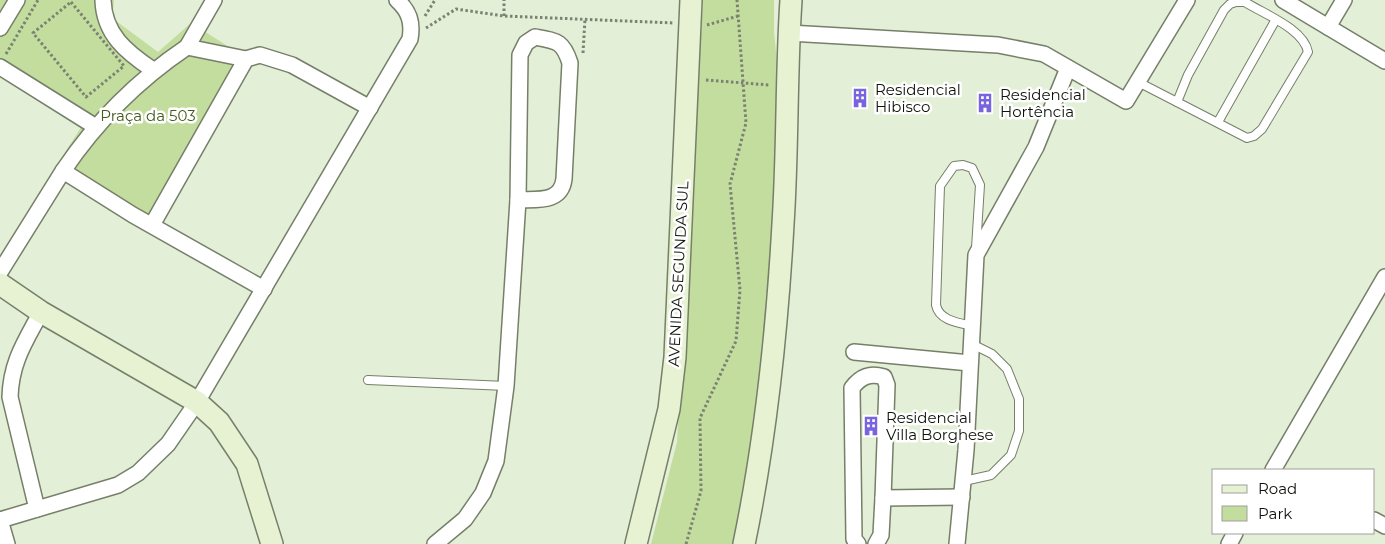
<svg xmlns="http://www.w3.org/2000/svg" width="1385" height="544" font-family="Montserrat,sans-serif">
<rect width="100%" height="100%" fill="#e4efd7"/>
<g fill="#c2dd9e">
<path d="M0 0H114L112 18 158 52 191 23 253 62 153 227 54 170 85 121 0 68Z"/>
<path d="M703 0H774V32L779 82 767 351 735 544H651L677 442Z"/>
</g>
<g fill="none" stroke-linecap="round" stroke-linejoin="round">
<defs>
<g id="lane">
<path d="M1236 2H1245C1264 14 1304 29 1308 52L1262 129 1254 136 1247 138 1177 102 1188 75 1224 10 1230 4Z"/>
<path d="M1138 82 1177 102"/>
<path d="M1218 122 1275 21"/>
<path d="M973 326C960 323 939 321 936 305L940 186 954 166 963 165 972 168 980 185 976 248"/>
<path d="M368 380 506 386"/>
<path d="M964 481 991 475 1011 455 1019 431V399L1007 369 992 354 972 344"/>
</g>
<g id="street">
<path d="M103 0C104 34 126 52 153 70"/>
<path d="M1283 0 1328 27"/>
<path d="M1344 0 1328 27 1385 61"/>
<path d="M0 28 17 0"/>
<path d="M789 33 998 45 1044 54 1126 101 1187 0"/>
<path d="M535 37C557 41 563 41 570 63L564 179C561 203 538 199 518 200L520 55 526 43Z"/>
<path d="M187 47 214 0"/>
<path d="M0 67 96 127"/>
<path d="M63 171C96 122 138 80 187 47L246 59"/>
<path d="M152 225 246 59 260 55 292 65 370 108"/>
<path d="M0 272 63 171 133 215 264 289"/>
<path d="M854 352 970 363"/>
<path d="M1273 470 1385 277"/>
<path d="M37 509 10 397C11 362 25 342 41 312"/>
<path d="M0 520 118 485 138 473 168 444 197 402 410 39C413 22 409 11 397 0"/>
<path d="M0 520 7 544"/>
<path d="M1374 520 1385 526"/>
<path d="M435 544 465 519 483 493 496 461 506 386 518 200"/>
<path d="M858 544 854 539 852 388C861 376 870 373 884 377L887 385 883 498 962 497"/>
<path d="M876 544 881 535 883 498"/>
<path d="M957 544 966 450 976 255 1036 147 1068 68"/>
<path d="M1229 544 1235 533"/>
</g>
<g id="secondary">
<path d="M0 284 41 312 197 402 219 422 247 464 272 544"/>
<path d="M636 544 669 409 675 357 691 0"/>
<path d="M744 544C766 438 777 332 783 224 788 149 786 75 791 0"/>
</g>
</defs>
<use href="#lane" stroke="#767f69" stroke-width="10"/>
<use href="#street" stroke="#767f69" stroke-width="18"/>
<use href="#secondary" stroke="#767f69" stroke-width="24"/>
<g stroke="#7b8272" stroke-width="3" stroke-dasharray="2.5 2.5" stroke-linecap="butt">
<path d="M71 2 124 66 86 97 33 33Z"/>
<path d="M425 16 435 0"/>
<path d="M504 16V0"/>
<path d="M707 25 738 16"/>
<path d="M426 28 456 9 504 16 674 23"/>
<path d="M583 53 585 19"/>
<path d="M6 54 38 0"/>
<path d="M706 80 769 85"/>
<path d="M686 544 701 491 700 418 736 341 740 290 730 184 746 123 737 0"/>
</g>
<use href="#lane" stroke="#fff" stroke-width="8"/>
<use href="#street" stroke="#fff" stroke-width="15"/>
<use href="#secondary" stroke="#e6f2d2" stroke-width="21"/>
</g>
<defs>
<symbol id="building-bare" viewBox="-9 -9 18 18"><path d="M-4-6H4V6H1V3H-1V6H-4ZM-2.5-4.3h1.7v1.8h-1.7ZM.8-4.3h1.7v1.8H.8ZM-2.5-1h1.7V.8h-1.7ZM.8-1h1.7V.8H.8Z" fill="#7964df" stroke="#fff" stroke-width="2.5" paint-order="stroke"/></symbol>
</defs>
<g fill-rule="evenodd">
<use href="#building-bare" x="846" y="84" width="28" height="28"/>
<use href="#building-bare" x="971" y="89" width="28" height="28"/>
<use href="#building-bare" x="857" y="412" width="28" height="28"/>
</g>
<g text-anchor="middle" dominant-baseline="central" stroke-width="5" stroke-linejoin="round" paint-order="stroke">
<g font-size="15" fill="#0f120a" stroke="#fff" text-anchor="start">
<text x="875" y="89">Residencial<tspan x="875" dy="17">Hibisco</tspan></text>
<text x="1000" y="94">Residencial<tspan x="1000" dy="17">Hortência</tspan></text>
<text x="886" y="417">Residencial<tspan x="886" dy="17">Villa Borghese</tspan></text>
</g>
<g font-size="15" fill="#445b1c" stroke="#fff">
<text x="148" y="115">Praça da 503</text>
</g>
<g font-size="15" fill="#0f120a" stroke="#fff">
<text transform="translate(678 274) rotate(-87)">AVENIDA SEGUNDA SUL</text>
</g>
</g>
<rect x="1212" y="469" width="162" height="65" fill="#ffffff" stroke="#9fa09d"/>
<rect x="1222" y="485" width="25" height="8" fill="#e6f2d2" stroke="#9fa09d"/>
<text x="1258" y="494" font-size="15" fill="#0f120a">Road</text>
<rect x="1222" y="506" width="25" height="15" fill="#c2dd9e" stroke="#9fa09d"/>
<text x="1258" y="519" font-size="15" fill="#0f120a">Park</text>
</svg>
